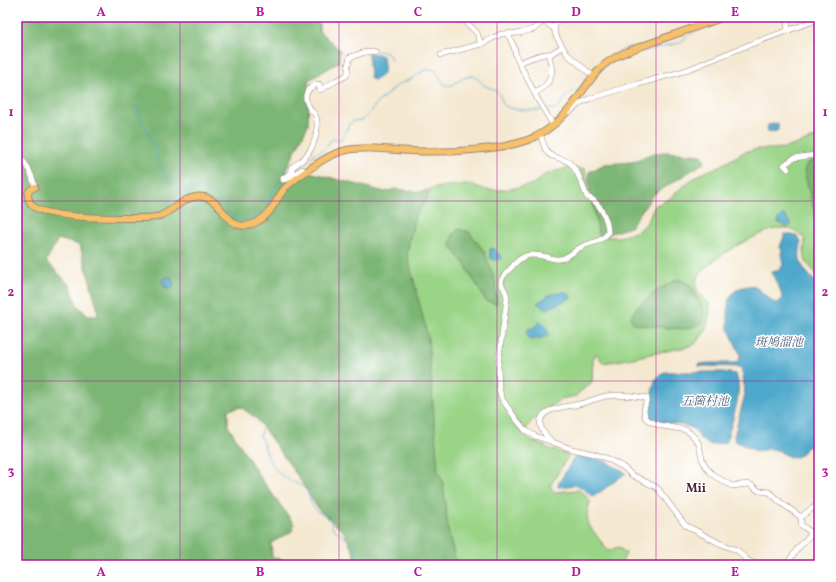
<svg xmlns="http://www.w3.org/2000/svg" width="836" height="582" font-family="Vollkorn,'Noto Serif JP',serif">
<rect width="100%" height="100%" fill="#fff"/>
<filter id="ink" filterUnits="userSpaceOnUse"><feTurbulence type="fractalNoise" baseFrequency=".025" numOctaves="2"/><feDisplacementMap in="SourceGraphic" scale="8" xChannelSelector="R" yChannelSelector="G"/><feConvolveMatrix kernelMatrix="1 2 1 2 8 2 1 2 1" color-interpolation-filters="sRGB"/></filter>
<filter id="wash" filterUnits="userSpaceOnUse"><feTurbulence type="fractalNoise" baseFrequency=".012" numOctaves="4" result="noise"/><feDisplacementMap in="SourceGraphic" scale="16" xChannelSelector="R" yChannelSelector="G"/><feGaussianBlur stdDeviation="0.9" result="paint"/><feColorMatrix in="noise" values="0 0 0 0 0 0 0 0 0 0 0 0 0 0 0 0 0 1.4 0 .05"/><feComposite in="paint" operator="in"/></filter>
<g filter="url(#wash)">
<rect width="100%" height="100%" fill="#f4e8d1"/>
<path fill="#9ad487" stroke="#727a59" d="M819 133V277L806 262 804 252 805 240C801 234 793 229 785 228 766 226 699 263 696 282 695 291 704 298 710 304L709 317 705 332 694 345 682 348 650 354 629 359 603 363 596 353 593 360 592 381 590 384 580 392 576 396 561 399 552 407 546 410 543 415C531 419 529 423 525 434L529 439 550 449 569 455 550 486 554 492 578 490 583 493 590 501 587 515 588 524 608 551 618 547 626 553 622 562 624 565H446L382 219 411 195 431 189 445 186 461 185H473L486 190H501L527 186 537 182 544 175 559 170 571 168 585 169 588 187 608 237H620L638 231 646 224 652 211 656 205 669 199 688 182 701 174 720 166 744 152 759 149H772L785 148 815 138Z"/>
<g fill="#7bb674" stroke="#626a50" fill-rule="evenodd">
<path d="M17 17H320L319 31 340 50 339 62 309 80 308 125 285 172 313 173 385 192 395 189 430 193 414 219 407 253 428 338 438 471 443 482 448 530 455 559 459 565H357L354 553 344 532 318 509 297 475 257 419 241 407 228 410V426L258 474 294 524 292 531 271 543 272 557 301 565H17ZM58 239 80 245 97 307 98 316H88L77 305 70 285 46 261Z"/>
<path d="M666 152 702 155 705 162 654 194 630 227 599 237 589 181V172L605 164 632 162 653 153Z"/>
<path d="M819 160V231L804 171 807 163Z"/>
<path d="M458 229 469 232 484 251 495 280 497 304 486 301 467 269 466 266 450 245 452 237Z"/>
<path d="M678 279 691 285 704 311 702 324 686 329 669 328 634 324 630 318 636 308 658 290Z"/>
</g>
<g fill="#4ea8cb" stroke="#4c647b">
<path d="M368 53H372L383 56C384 71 388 73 374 80L371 79 370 76Z"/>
<path d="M778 123V130L776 131 769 132 767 130 768 125Z"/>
<path d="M783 214 792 224 788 227 778 223 779 218Z"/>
<path d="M785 234C812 236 795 248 801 263 804 271 813 279 819 285V445C803 444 805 455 793 458 786 456 780 450 772 449 767 448 762 451 756 451L735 441 734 437 745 394 743 377 741 367 699 366V364L708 363H736L740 358V354L728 327V304L729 299 734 292 740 288 748 286 755 287 757 288 773 302 777 303 781 301C784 292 776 282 772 274V272L777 271 782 267 783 264 781 255 782 250 780 247Z"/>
<path d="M493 248 502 257 501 259 493 260 490 257V249Z"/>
<path d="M171 276 174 287 173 288 165 287 162 280 165 278Z"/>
<path d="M564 292C568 293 570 294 571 298L547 309 537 303 549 295Z"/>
<path d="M539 322C546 323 547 329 549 335 543 339 538 338 532 340L529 339 526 332 528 329 533 328Z"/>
<path d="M666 372H724L735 374C745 387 730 427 726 443L711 445 708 444 701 440 696 431 692 428 686 426 661 422 651 418 649 416 648 410 655 380 662 373Z"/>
<path d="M577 454H580L605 461 626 473 593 497C578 484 580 484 560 487L558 486V484L575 456Z"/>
</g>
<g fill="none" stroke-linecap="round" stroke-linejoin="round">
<g stroke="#4ea8cb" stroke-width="1">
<path d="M700 22 702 17"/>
<path d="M638 52 679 43 688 35 697 30"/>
<path d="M377 54 378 51 383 52 386 51 392 61"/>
<path d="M593 69C604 59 617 52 631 46"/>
<path d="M135 106 138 107 141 120 152 141 158 161 168 181 178 189 184 191 203 187 210 188 231 215 241 219H250L259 216 266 207 273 190 281 178"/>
<path d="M547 109H556L559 107 564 99 570 93 579 89 586 78"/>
<path d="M293 170 307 162 314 154 325 149 331 140 334 139 339 140 342 138 349 125 353 121 362 120 367 116 377 103 399 84 411 79 425 70 431 69 435 70 444 84 449 86C456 83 464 76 472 76 478 77 479 81 484 85 487 88 492 88 495 90 501 94 501 101 505 106 509 110 535 111 542 110"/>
<path d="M283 175 290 171"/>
<path d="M262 428 260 435 271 464 282 476 307 489C311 506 312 511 330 517L332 528 354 544 357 553 358 565"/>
</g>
</g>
</g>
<g filter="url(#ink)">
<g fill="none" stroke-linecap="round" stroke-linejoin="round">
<defs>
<g id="minor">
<path d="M465 17 468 24 477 33 481 44"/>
<path d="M563 17 556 23 554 28 556 36 567 54 593 76"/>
<path d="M787 17 788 31"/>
<path d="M508 34 514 47 516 56 518 61 525 74 538 100 553 125"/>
<path d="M441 55 481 44 501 34 520 33 530 30 534 29 542 22C546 22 550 26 554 28"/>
<path d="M519 63C527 60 542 52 551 54"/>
<path d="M535 93C551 84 555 74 549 57 551 52 558 50 562 47"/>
<path d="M570 112 580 103 589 99 624 88 684 71 746 46 819 19"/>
<path d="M540 134C543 141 544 152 552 156 558 158 564 159 570 163 579 172 582 185 587 197 600 201 608 220 608 233 600 243 591 242 581 247 573 251 568 259 559 259 555 260 551 258 547 257 530 253 522 254 511 268 507 272 501 277 501 283L506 293 507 298 498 364 499 389 502 399 516 419 525 430 535 436 572 449 594 454 606 458 623 467 632 475 654 486 658 489 685 525 719 543 737 550 747 560 757 565"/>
<path d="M17 155C27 162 32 175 35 187"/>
<path d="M788 169 784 165 794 158 815 155 819 156"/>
<path d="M306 172 302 169 287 179 283 180V178L293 172 291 168C295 165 300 162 304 158 313 150 320 130 316 117 315 113 311 111 309 107 302 95 307 87 319 84L320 90 337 80 346 76 348 72V65L350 57C359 55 368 49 376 52"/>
<path d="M552 442C548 437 542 432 541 427 536 407 568 407 579 404 588 402 597 398 606 396 620 394 633 396 647 398L644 410 645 417 648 420 656 424 663 426 686 430 690 433 694 437 699 444 702 459 706 467 709 471 716 477 732 486 748 484 751 485 759 491 769 492 780 502 801 517"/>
<path d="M812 533 801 525V517L811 509 819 505"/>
<path d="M786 565 798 548 812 533 819 538"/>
</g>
<path id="major" d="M35 187C31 189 28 190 28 195 28 199 30 203 33 206 47 218 104 218 124 218 134 218 151 219 160 216 175 210 187 193 204 197 226 202 227 237 257 222 272 214 275 200 285 188 290 183 296 179 301 175 315 165 329 154 347 150 367 146 390 150 411 151 432 152 451 152 472 150 494 148 515 146 535 137 551 129 564 117 574 103 584 90 592 75 604 65 620 52 640 47 659 40 681 32 703 25 724 17"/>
</defs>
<use href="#minor" stroke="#9f847e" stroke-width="6"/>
<use href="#major" stroke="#9f847e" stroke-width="8"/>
<use href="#minor" stroke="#fff" stroke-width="5"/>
<use href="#major" stroke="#f5c16b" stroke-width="6"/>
</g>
</g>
<path fill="none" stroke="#b5179e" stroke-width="1" stroke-opacity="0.55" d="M180 17V565M339 17V565M497 17V565M656 17V565M17 201H819M17 381H819"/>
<g text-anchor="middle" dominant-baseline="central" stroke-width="3" stroke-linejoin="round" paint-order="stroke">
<g font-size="12" font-style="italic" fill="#4c5d73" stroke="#fff">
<text x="779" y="343">斑鳩溜池</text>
<text x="705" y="402">五箇村池</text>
</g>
<g font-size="12" font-weight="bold" fill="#4a1f2b" stroke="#fff">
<text x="696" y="489">Mii</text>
</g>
</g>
<rect width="836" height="582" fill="none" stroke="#fff" stroke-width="44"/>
<rect x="22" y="22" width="792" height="538" fill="none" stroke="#b5179e" stroke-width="1.5"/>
<g font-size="13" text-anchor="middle" font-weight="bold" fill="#b5179e">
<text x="101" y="16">A</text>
<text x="260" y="16">B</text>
<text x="418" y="16">C</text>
<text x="576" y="16">D</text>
<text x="735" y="16">E</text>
<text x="11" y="116">1</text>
<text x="825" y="116">1</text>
<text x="11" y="296">2</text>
<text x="825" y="296">2</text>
<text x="11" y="475">3</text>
<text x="825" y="475">3</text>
<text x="101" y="576">A</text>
<text x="260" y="576">B</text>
<text x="418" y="576">C</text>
<text x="576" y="576">D</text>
<text x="735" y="576">E</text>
</g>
</svg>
